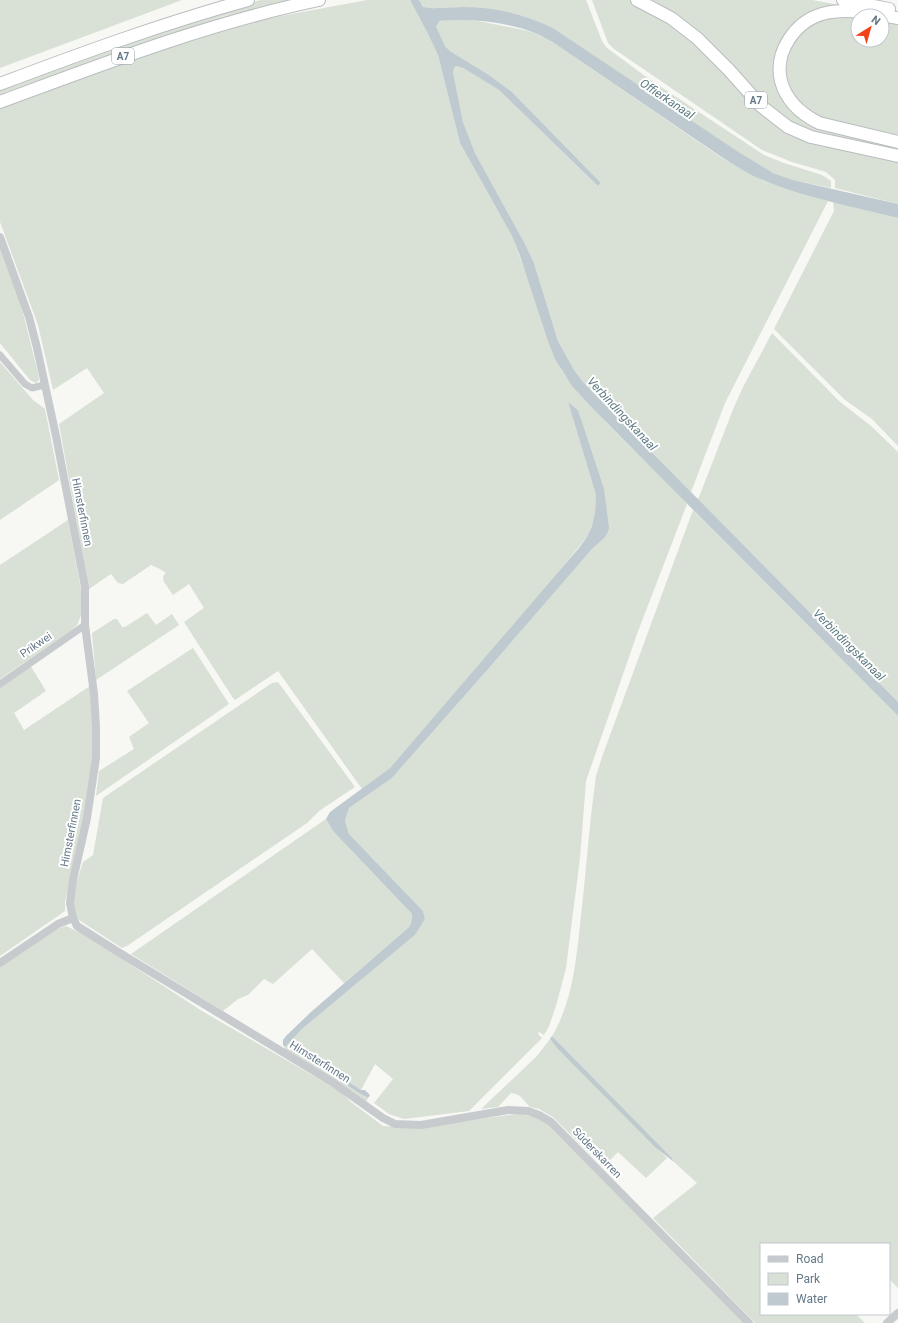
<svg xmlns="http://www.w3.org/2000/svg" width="898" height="1323" font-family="Roboto,sans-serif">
<rect width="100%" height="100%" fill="#f7f7f4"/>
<g fill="#d9e0d5">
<path d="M0 0H182L0 68Z"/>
<path d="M261 0H291L224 16 163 37 0 98V88L224 9Z"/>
<path d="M367 0H410L428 34 438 55 460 143 512 236 562 371C596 419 647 460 687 504L637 634 586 781 580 858 566 968 556 1006 549 1026 544 1035 539 1032 538 1034 542 1038 469 1111 404 1119 389 1114 374 1103 393 1079 375 1064 361 1090 293 1045 359 1093 368 1098 366 1102 283 1049 290 1041 302 1029 415 935 425 919 423 911 349 834 345 821 349 808 392 778 489 668 592 549 607 534 578 410 568 402 596 495 595 512 592 526 587 537 540 595 390 768 362 789 278 671 235 700 233 698 184 622 204 608 189 584 173 595 164 582 163 576 166 573 158 568 151 565 123 584 118 583 111 574 89 589 59 424 104 393 87 368 53 390 38 325 0 222V108L176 43 216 30 265 19Z"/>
<path d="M419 0H586L602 41 607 48 652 81 764 155 784 163 822 175 831 181V188L793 180 773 173 753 162 553 28C525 14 495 7 463 7 454 7 445 8 435 8 431 9 427 7 423 7Z"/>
<path d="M592 0H630L653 10 685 31 769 117 898 160V204L835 188V180L826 172 792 162 762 150 614 49 608 43Z"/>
<path d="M645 0H812L857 8 816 12 778 61 795 109 898 143V154L830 139 792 126Z"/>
<path d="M837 14 858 16V40H882V18L898 21V137C878 133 859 128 839 122 829 120 819 118 811 112 782 91 776 53 805 30 809 27 812 22 817 20 823 17 831 16 837 14Z"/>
<path d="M460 19 478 21 524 30 535 33 557 45 719 156 746 172 764 181 828 201 725 403 691 492 584 383 574 370 558 341 534 263 525 244 475 153 463 122 453 72 454 68 456 66 463 68 499 90 598 186 601 183 512 92 489 75 450 51 445 46 436 26C440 18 452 20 460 19Z"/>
<path d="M833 202 898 218V446L872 419 845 400 774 329 834 211Z"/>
<path d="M0 248 20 301 38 373 39 380 36 383 30 380 0 343Z"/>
<path d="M772 333 839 401 871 426 898 452V702L697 499 699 497 734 407 743 387Z"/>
<path d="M0 362 33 400 45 409 59 480 0 520Z"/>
<path d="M693 510 898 716V1288L889 1279V1244H761V1314H856L865 1323H755L653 1218 697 1183 674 1162 671 1157 552 1036C572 1003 576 962 580 925 586 875 589 825 596 776L602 757Z"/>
<path d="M68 520 82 595V611L80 618 77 625 70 631 0 679V565Z"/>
<path d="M147 613 156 625 172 614 179 625 96 680 92 633 114 619H117L122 627H125Z"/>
<path d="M193 648 229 704 96 796 99 771 134 749 129 737 149 723 127 691Z"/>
<path d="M30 665 46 691 14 713 24 730 90 686 94 732 92 764 87 802 72 875 65 901V911L0 956V686Z"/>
<path d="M278 682 355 787 319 811 307 823 127 946 122 948 79 920 74 913 73 894 83 862 93 855 103 798 272 683Z"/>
<path d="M326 819 333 831 412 914 411 924 409 927 344 983 312 949 273 984 264 979 248 995 238 999 223 1011 131 954Z"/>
<path d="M66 926 85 935 202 1011 329 1085 342 1093 351 1102 383 1126 417 1128 516 1114 533 1116 552 1126 745 1323H0V967L54 930Z"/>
<path d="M550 1039 667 1158 646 1178 618 1152 603 1167 553 1117 539 1109 530 1107 520 1096 516 1094 511 1093 498 1107 481 1109 536 1057Z"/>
</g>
<g fill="#becacf">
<path d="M410 0H419L423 7C427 7 431 9 435 8 445 8 454 7 463 7 495 7 525 14 553 28L740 153 773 173 793 180 898 204V218C854 207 807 198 765 181 749 175 734 165 720 156L557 45C550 41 542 36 535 33 508 22 468 18 440 21L436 26 445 46 450 51 489 75 512 92 601 183 598 186 499 90 463 68 456 66 454 68 453 72 463 122 470 140 475 153 525 244 534 263 558 341 574 370 584 383 623 423 898 702V716L595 411 572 386 555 359 548 341 520 256 512 236 460 143 438 55 428 34Z"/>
<path d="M568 402 578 410 604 489 609 528 607 534 604 538 592 549 489 668 392 778 349 808 345 821 349 834 423 911 425 919 415 935 302 1029 285 1047 283 1045V1040L286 1036 311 1012 409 927 411 924 412 914 333 831 326 819 330 812 390 768 579 548 587 537 592 526 595 512 596 495Z"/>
<path d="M552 1036 671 1157 674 1162 655 1147 558 1049 550 1039Z"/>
<path d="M293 1045 361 1090H365L370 1095 368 1098 359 1093 292 1048Z"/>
</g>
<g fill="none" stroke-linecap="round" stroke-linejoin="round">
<defs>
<g id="motorway">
<path d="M637 0 671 18 697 38 729 70 761 106 788 127 811 137 898 156"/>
<path d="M843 0 889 9"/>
<path d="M898 18C873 14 847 7 822 14 795 22 774 52 781 81 786 100 801 114 819 123L898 142"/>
<path d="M0 84C82 53 164 23 248 0"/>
<path d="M0 102C105 63 209 23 319 0"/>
</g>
</defs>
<use href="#motorway" stroke="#b9bdc0" stroke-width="14"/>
<g stroke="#c7cbce" stroke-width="7">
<path d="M0 355 25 384 32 388 44 385"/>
<path d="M0 684 85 625"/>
</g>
<g stroke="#c7cbce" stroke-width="8">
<path d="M0 237 29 317 37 348 56 436 85 587V625L94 694 96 727V758L87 818 73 880 70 903 73 918 77 926 123 955 332 1082 383 1118 395 1124 421 1125 508 1110 528 1111 539 1115 551 1122 749 1323"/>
<path d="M0 963 58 924 73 918"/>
<path d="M887 1323 898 1313"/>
</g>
<use href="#motorway" stroke="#fff" stroke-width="12"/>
</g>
<g text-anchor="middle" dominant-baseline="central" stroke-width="4" stroke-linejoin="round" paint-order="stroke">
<g fill="#fff" stroke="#92a1ac" stroke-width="1">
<rect x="112" y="48" width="22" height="16" rx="3"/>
<rect x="745" y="92" width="22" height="16" rx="3"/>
</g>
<g font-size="10" font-weight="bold" fill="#647988">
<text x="123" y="56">A7</text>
<text x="756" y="100">A7</text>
</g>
<g font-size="11" fill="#647988" stroke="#fff">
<text transform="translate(82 512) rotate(79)">Himsterfinnen</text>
<text transform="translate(36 645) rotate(-34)">Prikwei</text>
<text transform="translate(71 833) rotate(-79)">Himsterfinnen</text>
<text transform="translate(320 1062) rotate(32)">Himsterfinnen</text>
<text transform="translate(597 1153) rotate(46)">Sûderskarren</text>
</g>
<g font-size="12" font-style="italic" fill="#5f7b83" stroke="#fff">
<text transform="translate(667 99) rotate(34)">Offierkanaal</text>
<text transform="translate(622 414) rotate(47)">Verbindingskanaal</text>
<text transform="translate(849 645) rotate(45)">Verbindingskanaal</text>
</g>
</g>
<rect x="760" y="1243" width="130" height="72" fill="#ffffff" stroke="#c1c9cf"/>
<rect x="768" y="1256" width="20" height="6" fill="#c7cbce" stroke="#c1c9cf"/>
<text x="796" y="1263" font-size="12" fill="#647988">Road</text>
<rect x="768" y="1273" width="20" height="12" fill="#d9e0d5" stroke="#c1c9cf"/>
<text x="796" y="1283" font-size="12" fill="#647988">Park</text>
<rect x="768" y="1293" width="20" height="12" fill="#becacf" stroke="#c1c9cf"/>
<text x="796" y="1303" font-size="12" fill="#647988">Water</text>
<g transform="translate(870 28) rotate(37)"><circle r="19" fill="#ffffff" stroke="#c1c9cf"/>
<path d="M0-3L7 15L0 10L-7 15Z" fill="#f1421a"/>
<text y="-6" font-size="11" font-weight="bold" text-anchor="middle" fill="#647988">N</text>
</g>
</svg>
